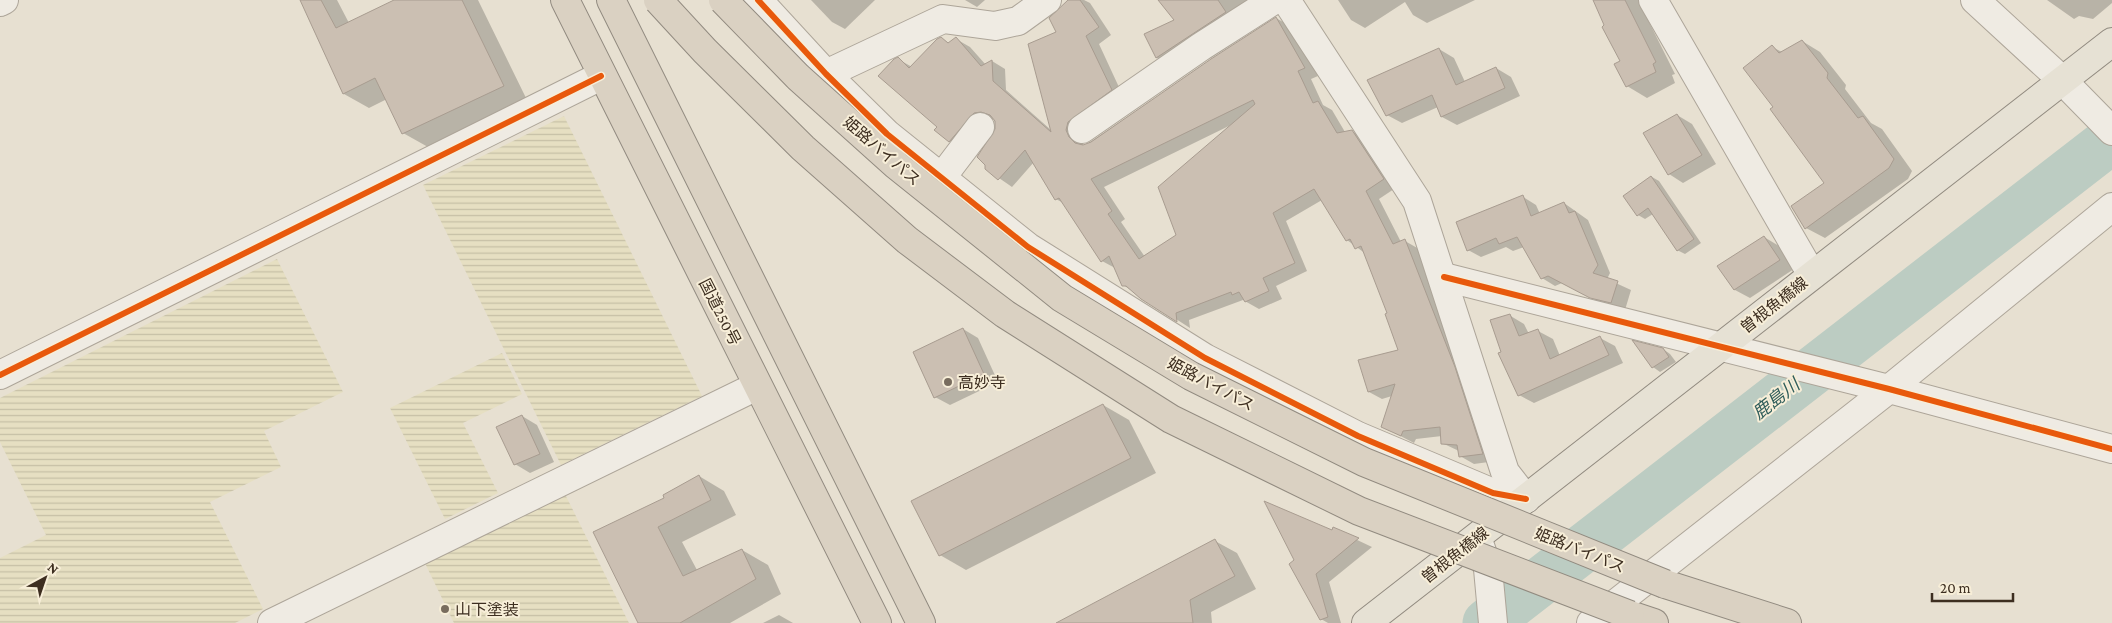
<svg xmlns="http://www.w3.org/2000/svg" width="2112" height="623" font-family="'Crimson Pro','Noto Sans JP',serif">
<defs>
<pattern id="farmland-rules" width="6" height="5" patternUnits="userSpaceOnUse" patternTransform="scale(1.25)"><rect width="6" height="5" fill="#e6dfc2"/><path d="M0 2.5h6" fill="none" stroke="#c6c0a6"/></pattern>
</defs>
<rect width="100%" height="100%" fill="#e7e0d1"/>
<g fill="url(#farmland-rules)">
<path d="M564 116 702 396 561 465 423 185Z"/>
<path d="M277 259 343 392 264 431 281 467 210 502 263 609 235 623H0V558L46 535 0 442V398Z"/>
<path d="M502 353 522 394 463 423 498 493 445 519 390 408Z"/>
<path d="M562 488 629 623H454L422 557Z"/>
</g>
<g fill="#0003" fill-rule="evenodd">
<path d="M302 0H337L349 23 397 0H478L527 100 428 147 403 133 387 99 369 108 344 94Z"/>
<path d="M811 0H875L845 29 832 22Z"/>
<path d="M965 0H985L977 7Z"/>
<path d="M1071 0H1084L1090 3 1111 35 1099 44 1124 98 1080 139 1084 146 1276 18 1290 26 1318 76 1311 79 1323 105 1332 110 1345 132 1352 131 1365 139 1397 187 1379 199 1401 242 1405 241 1419 249 1496 461 1474 464 1460 456 1459 451 1442 443V436L1416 439 1414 443 1383 427 1392 396 1382 399 1369 392 1399 351 1389 314 1366 254 1347 240 1322 200 1286 221 1307 271 1276 286 1282 299 1259 309 1243 300 1189 320 1190 328 1123 285 1115 268 1102 261 1065 204 1056 199 1034 162 1012 187 986 169 997 130 994 119 987 120 963 149 950 141 939 127 898 59 912 67 941 38 949 43 956 39 970 47 986 65 992 61 1005 69 1006 90 1051 130 1058 32ZM1233 124 1178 235 1145 257 1121 222 1125 219 1104 187Z"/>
<path d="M1166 0H1271L1171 66 1157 58 1145 35 1176 20Z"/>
<path d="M1338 0H1475L1427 23 1413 15 1405 2 1365 28 1351 20Z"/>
<path d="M1594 0H1638L1675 74 1672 75 1675 83 1647 98 1627 86 1622 62Z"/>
<path d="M2047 0H2112V3L2093 19 2079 16 2074 19Z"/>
<path d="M1802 41 1820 52 1846 85 1845 89 1871 123 1882 129 1912 171 1908 179 1825 238 1806 228 1826 184 1775 107 1772 47 1782 52Z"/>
<path d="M1439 49 1454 58 1465 82 1496 68 1511 77 1520 96 1457 125 1442 117 1438 107 1402 123 1387 115Z"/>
<path d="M1677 115 1692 124 1716 164 1683 183 1669 174Z"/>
<path d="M1652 177 1659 181 1701 243 1685 254 1677 250 1653 214 1645 219 1638 215Z"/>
<path d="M1523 197 1536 205 1540 214 1564 203 1588 220 1610 273 1607 279 1631 290 1625 310 1605 305 1562 283 1555 286 1542 278 1524 247 1513 251 1506 247 1481 257 1468 250Z"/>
<path d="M1764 237 1779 246 1794 269 1750 298 1735 290 1719 267Z"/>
<path d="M1509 315 1524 324 1529 334 1538 331 1553 339 1560 356 1600 338 1615 346 1623 363 1534 403 1519 395 1503 352Z"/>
<path d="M963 329 978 338 998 382 950 405 935 397Z"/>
<path d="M1635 342 1663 349 1670 354 1676 362 1660 372 1653 367Z"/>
<path d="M1103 405 1129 420 1156 473 966 570 940 555Z"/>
<path d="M522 416 537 425 554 462 530 473 515 464 497 428Z"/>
<path d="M699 476 724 491 736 515 682 542 697 570 742 550 768 565 781 594 730 623H639L595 533 666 498Z"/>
<path d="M1334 529 1372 547 1329 582 1341 623H1328L1321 619 1296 561Z"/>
<path d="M1215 541 1237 553 1256 589 1211 612 1212 623H1090Z"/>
<path d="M779 615 793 623H763Z"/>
</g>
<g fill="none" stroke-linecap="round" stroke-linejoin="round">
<path stroke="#bcccc2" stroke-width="49" d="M1487 623 2112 139"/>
</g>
<g fill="#cbbfb2" stroke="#a89c90" fill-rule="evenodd">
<path d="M300 0H321L336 28 394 0H462L504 86 402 134 375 78 343 94Z"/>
<path d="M1068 0H1080L1099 27 1086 36 1112 90 1068 122 1066 130 1069 137 1075 143 1083 145 1091 142 1211 59 1276 17 1305 68 1298 71 1313 103 1318 101 1337 133 1352 130 1384 179 1366 191 1393 244 1405 239 1455 367 1483 454 1459 457 1457 445 1441 444 1440 427 1403 431 1401 436 1381 427 1395 384 1368 392 1358 360 1398 350 1385 314 1387 313 1361 246 1355 249 1350 239 1346 241 1314 189 1273 213 1295 263 1263 278 1269 291 1245 302 1239 292 1232 295 1231 292 1176 313 1177 322 1141 299 1126 286H1122L1109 256 1101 262 1059 198 1055 200 1025 150 998 180 985 169V165L977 157 995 129V121L990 115 981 112 974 113 949 142 934 130 937 127 878 76 894 59 898 57 909 68 937 39 941 37 948 43 956 37 981 66 992 60 993 81 1051 132 1028 44 1056 32 1049 18ZM1253 100 1255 104 1158 187 1176 235 1139 259 1108 214 1112 211 1091 179Z"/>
<path d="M1158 0H1218L1226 12 1156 58 1144 34 1174 20Z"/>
<path d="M1593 0H1625L1656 62 1653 64 1656 72 1626 87 1614 64 1620 61 1602 27 1604 25Z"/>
<path d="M1802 40 1828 73 1827 78 1858 118 1863 116 1894 159 1889 168 1805 229 1791 206 1824 183 1770 109 1773 107 1743 68 1772 45 1779 53Z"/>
<path d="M1439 48 1456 85 1496 67 1505 88 1441 117 1432 95 1386 116 1367 80Z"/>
<path d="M1677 114 1702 155 1668 175 1643 133Z"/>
<path d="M1651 176 1694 239 1677 251 1648 208 1637 216 1623 196Z"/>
<path d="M1523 195 1531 216 1564 202 1569 213 1575 211 1598 265 1593 273 1618 281 1611 303 1590 298 1548 276 1541 279 1517 237 1499 244 1496 238 1467 251 1456 222Z"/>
<path d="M1764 236 1780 260 1734 290 1717 266Z"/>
<path d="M1510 314 1519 336 1538 329 1550 359 1600 336 1609 355 1518 396 1498 353 1501 352 1490 320Z"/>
<path d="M963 328 984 374 934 398 913 352Z"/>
<path d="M1632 340 1663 348 1669 357 1652 368Z"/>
<path d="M1103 404 1131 458 939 556 911 501Z"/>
<path d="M522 415 540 454 514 465 496 427Z"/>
<path d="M699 475 711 500 658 527 683 576 742 549 756 579 680 623H638L593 532 664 498 663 495Z"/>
<path d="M1264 501 1332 530 1333 527 1359 538 1316 574 1328 617 1320 620 1289 564 1294 560Z"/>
<path d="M1215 539 1235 576 1190 600 1193 623H1056Z"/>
</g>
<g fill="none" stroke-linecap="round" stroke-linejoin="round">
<defs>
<g id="minor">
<path d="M758 0 826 74 887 134 1028 247 1205 358 1358 436 1493 493 1526 499"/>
<path d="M1286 0 1417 201 1505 472 1526 499"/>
<path d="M1653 0 1812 275"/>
<path d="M1975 0 2062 80 2112 131"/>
<path d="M0 2 4 0"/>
<path d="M826 74 943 19 995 26 1018 21 1047 0"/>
<path d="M1082 129 1202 46 1274 0"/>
<path d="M942 177 980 127"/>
<path d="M1444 277 1889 389 2112 449"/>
<path d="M0 375 601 76"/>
<path d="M1478 540 1488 569 1493 623"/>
<path d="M272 623 757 386"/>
<path d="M1591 623 1889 389 2112 207"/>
</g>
<path id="major" d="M1366 623 2112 42"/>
<g id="highway">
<path d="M565 0 877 623"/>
<path d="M611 0 921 623"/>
<path d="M1665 584 1787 623"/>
<path d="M1630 615 1654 623"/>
</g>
</defs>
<use href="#minor" stroke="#ada599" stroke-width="30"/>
<use href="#major" stroke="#928b80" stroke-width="30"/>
<use href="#highway" stroke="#928b80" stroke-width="30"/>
<use href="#minor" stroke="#efebe3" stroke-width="28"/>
<use href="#major" stroke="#e6e1d4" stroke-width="28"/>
<use href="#highway" stroke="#dad1c2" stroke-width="28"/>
<defs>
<g id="highway-bridge">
<path d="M658 0 705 51 803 148 907 240 1005 314 1171 419 1359 511 1630 615"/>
<path d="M723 0 798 77 896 165 1062 298 1191 376 1364 462 1665 584"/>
</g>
</defs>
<use href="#highway-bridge" stroke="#928b80" stroke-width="30" stroke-linecap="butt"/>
<use href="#highway-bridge" stroke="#dad1c2" stroke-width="28"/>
<defs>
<g id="cycleway">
<path d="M758 0 826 74 887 134 1028 247 1205 358 1358 436 1493 493 1526 499"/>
<path d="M1444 277 1889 389 2112 449"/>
<path d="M0 375 601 76"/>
</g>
</defs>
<use href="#cycleway" stroke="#f7eed8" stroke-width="9"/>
<use href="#cycleway" stroke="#e8590c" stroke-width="6"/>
</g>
<g fill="#786c5e" stroke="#f7eed8" stroke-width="2">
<circle cx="948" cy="382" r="5"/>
<circle cx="445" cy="609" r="5"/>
</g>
<g text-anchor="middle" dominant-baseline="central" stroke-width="4" stroke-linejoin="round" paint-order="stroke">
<g font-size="16" fill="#3d2e20" stroke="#f7eed8">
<text transform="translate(882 151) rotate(41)">姫路バイパス</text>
<text transform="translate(1774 305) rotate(-38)">曽根魚橋線</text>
<text transform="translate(720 312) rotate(63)">国道250号</text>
<text transform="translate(1211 384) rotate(28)">姫路バイパス</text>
<text transform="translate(1580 550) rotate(22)">姫路バイパス</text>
<text transform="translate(1455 555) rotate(-38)">曽根魚橋線</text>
</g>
<g font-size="16" fill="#3d2e20" stroke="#f7eed8" text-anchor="start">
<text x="958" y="382">高妙寺</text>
<text x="455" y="609">山下塗装</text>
</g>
<g font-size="18" font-style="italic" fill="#2f5d5a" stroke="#f7eed8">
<text transform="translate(1776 399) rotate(-38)">鹿島川</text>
</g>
</g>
<g transform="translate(45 578) rotate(40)" stroke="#f7eed8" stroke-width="4" paint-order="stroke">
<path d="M0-4L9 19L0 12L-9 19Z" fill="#3d2e20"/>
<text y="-8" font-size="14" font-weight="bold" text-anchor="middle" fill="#3d2e20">N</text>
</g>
<path d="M1932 593v8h81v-8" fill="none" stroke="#3d2e20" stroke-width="2.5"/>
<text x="1940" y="593" font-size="15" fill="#3d2e20" stroke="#f7eed8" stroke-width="4" paint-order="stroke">20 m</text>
</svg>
